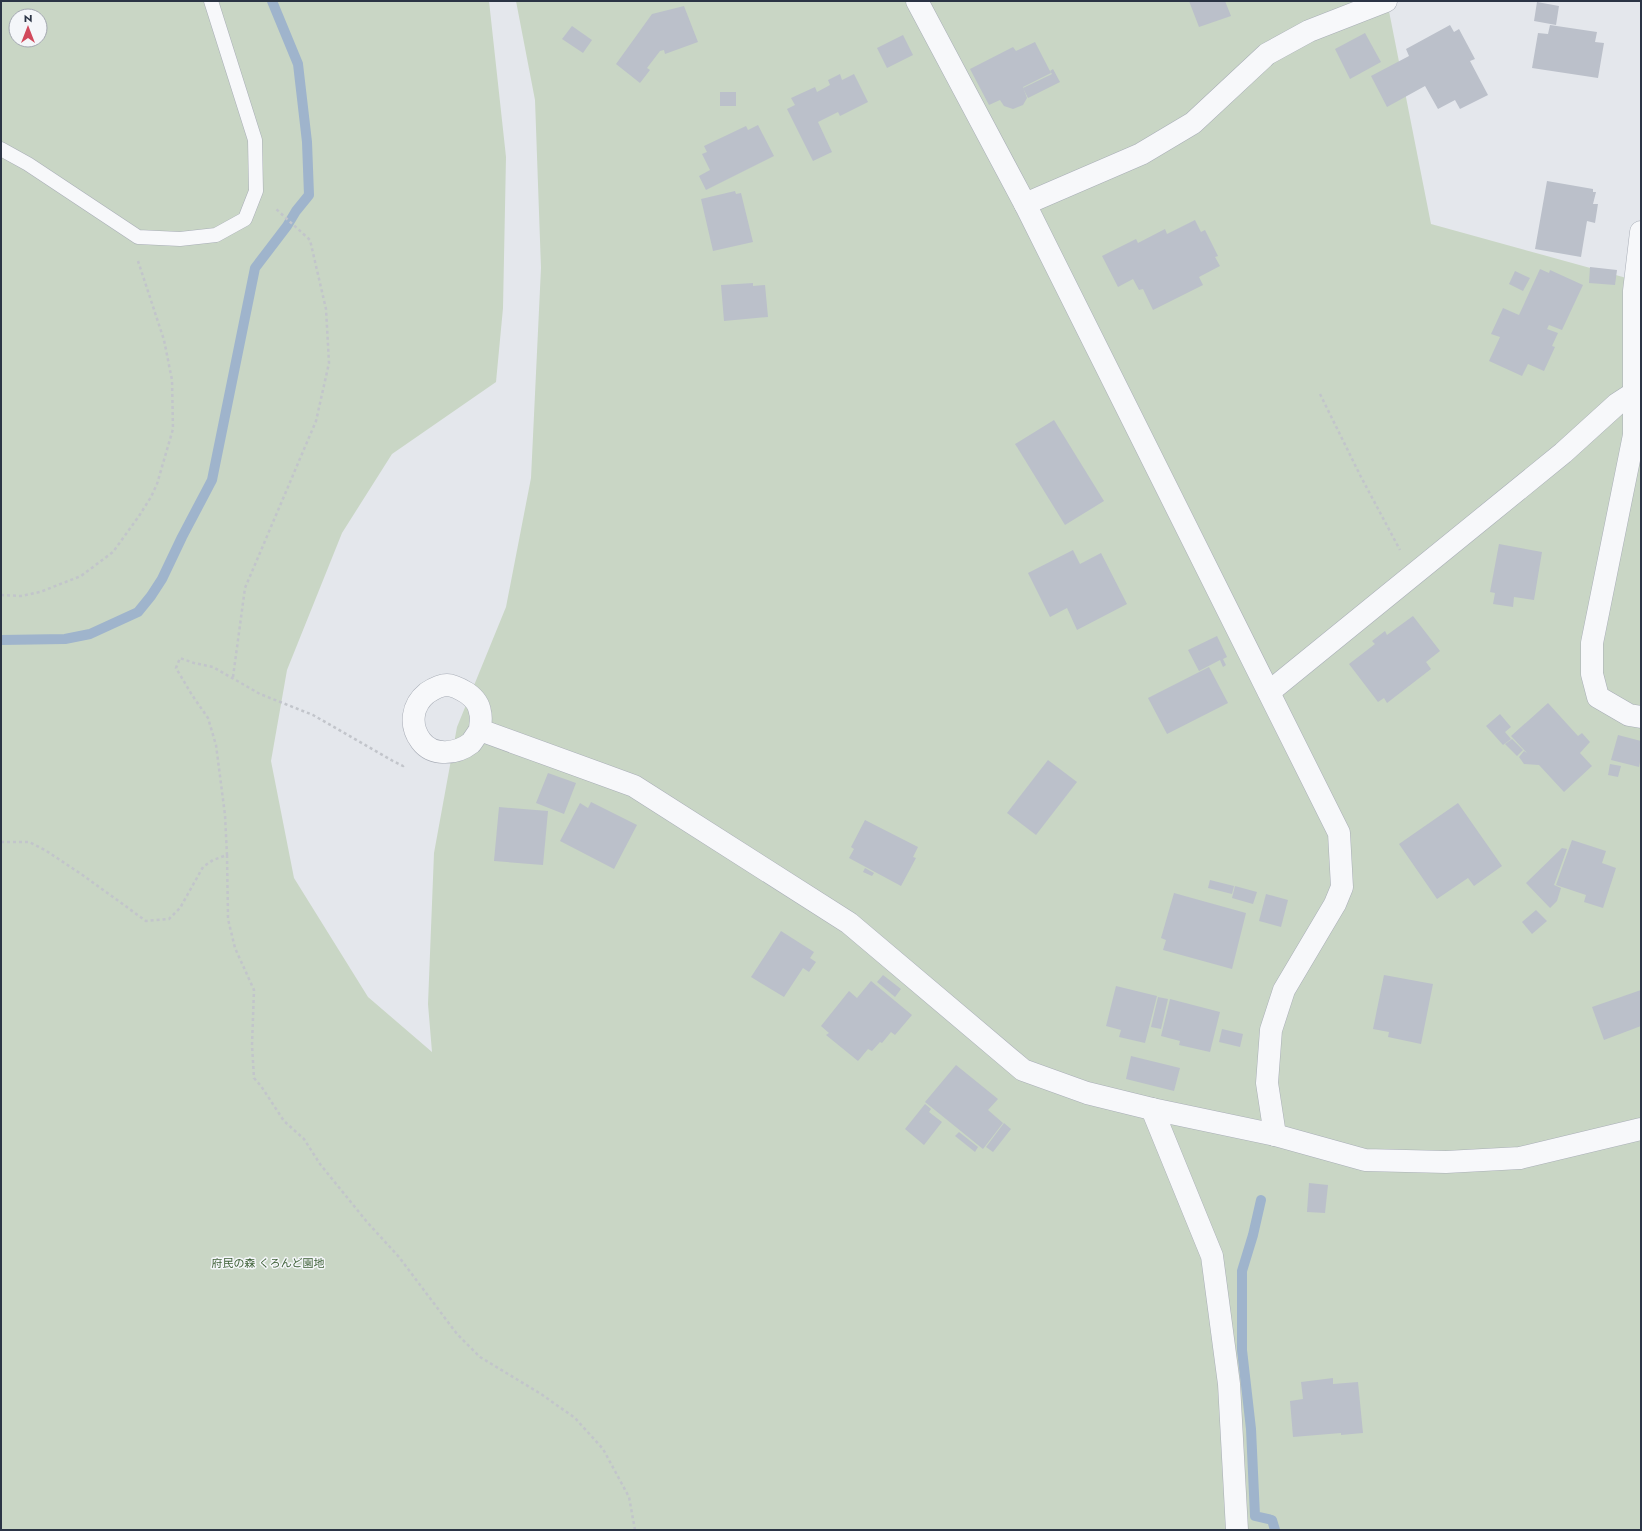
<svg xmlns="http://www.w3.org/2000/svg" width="1642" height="1531" font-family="Jost,'Noto Sans JP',sans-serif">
<rect width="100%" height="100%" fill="#e4e7ec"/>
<path fill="#c9d6c5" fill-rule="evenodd" d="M1 1H489L506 157 503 308 496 382 392 454 342 533 287 670 271 761 294 878 368 997 432 1052 428 1004 434 853 457 727 506 607 531 478 541 268 535 100 516 1H1387L1431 224 1641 282V1530H1ZM16 16H40V40H16Z"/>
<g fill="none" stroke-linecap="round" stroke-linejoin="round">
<g stroke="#9fb4cc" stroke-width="10">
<path d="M1 640 65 639 90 634 138 612 151 596 162 579 182 537 212 480 255 268 287 226 296 211 309 195 307 142 298 64 272 1"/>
<path d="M1261 1200 1253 1235 1242 1271V1350L1251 1429 1255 1516 1272 1520 1275 1530"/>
</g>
</g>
<g fill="#bbc0ca">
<path d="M1189 1H1225L1231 16 1199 27Z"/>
<path d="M1537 2 1559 6 1556 25 1534 21Z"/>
<path d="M684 6 698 42 665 54 664 50 660 51 647 68 650 70 640 83 616 64 652 14Z"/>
<path d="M1450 25 1454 32 1459 29 1475 59 1470 61 1488 95 1460 109 1455 100 1438 109 1425 86 1387 107 1371 76 1409 56 1406 49Z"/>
<path d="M1550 25 1597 32 1595 42 1604 43 1598 78 1532 68 1538 33 1548 34Z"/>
<path d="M572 26 592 40 583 53 562 39Z"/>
<path d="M1365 33 1381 62 1350 79 1335 49Z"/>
<path d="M903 35 913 55 887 68 877 48Z"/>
<path d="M1035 42 1051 73 1023 87 1027 98 1023 105 1013 109 1004 106 1000 100 989 105 970 69 1013 47 1016 51Z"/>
<path d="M1053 69 1060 82 1028 98 1023 88 1052 74 1050 71Z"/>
<path d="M840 74 842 80 854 74 868 102 840 116 838 112 818 122 832 152 813 161 787 109 795 105 791 98 815 87 817 92 830 85 828 80Z"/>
<rect x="720" y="92" width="16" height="14"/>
<path d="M758 125 774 156 706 190 699 176 710 170 702 154 707 152 704 146 746 126 748 130Z"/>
<path d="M1547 181 1593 189V192H1596L1593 204H1598L1595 223 1587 221 1581 257 1535 249Z"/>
<path d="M735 191 736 194 741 193 753 242 713 251 701 199Z"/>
<path d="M1195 220 1201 232 1205 230 1218 256 1215 257 1220 266 1199 277 1203 285 1153 310 1143 289 1139 290 1133 279 1118 287 1102 256 1136 239 1138 243 1165 229 1167 234Z"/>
<path d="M1590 267 1617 270 1615 285 1589 283Z"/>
<path d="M1540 269 1549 273 1550 270 1583 285 1562 330 1549 325 1547 329 1558 333 1552 346 1555 347 1544 371 1528 364 1522 376 1489 361 1500 337 1491 334 1503 308 1519 315Z"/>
<path d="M1515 271 1530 278 1523 291 1509 284Z"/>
<path d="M753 283V286L765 285 768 317 724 321 721 285Z"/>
<path d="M1054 420 1104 501 1065 525 1015 444Z"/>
<path d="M1499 544 1542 552 1534 600 1514 597 1513 607 1493 604 1495 593 1490 592Z"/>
<path d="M1073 550 1080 564 1101 553 1127 604 1077 630 1067 608 1050 617 1028 573Z"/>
<path d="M1413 616 1440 651 1426 662 1431 669 1387 703 1384 698 1378 702 1349 664 1375 644 1372 641 1385 631 1387 635Z"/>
<path d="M1217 636 1227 657 1223 659 1226 665 1223 667 1220 660 1199 671 1188 650Z"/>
<path d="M1209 667 1228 703 1167 734 1148 698Z"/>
<path d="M1548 703 1578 736 1582 733 1590 742 1580 753 1592 766 1564 792 1539 765 1524 764 1519 757 1524 751 1527 753 1511 736Z"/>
<path d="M1500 714 1511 727 1505 732 1511 739 1503 745 1486 726Z"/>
<path d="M1618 735 1641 741V757L1639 767 1611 760Z"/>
<path d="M1512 739 1523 750 1517 756 1505 744Z"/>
<path d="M1048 760 1077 782 1036 835 1007 813Z"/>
<path d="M1610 764 1621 766 1618 777 1608 775Z"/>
<path d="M548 773 576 783 564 814 536 803Z"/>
<path d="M591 802 637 825 614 869 560 841 580 803 588 808Z"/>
<path d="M1458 803 1502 866 1474 886 1468 878 1437 899 1399 844Z"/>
<path d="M499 807 548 811 543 865 494 861Z"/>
<path d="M865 820 918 847 913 857 916 858 901 886 849 858 854 849 851 847Z"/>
<path d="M1572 840 1606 851 1602 863 1616 868 1603 908 1584 902 1586 895 1556 885Z"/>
<path d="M1562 848 1567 849 1554 885 1561 888 1557 901 1550 908 1526 883Z"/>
<path d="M865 868 874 873 872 876 863 872Z"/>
<path d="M1210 880 1234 886 1232 894 1208 888Z"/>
<path d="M1235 886 1257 892 1253 904 1232 898Z"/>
<path d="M1174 893 1246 913 1232 969 1163 950 1166 940 1161 938Z"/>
<path d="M1266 894 1288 900 1281 927 1259 921Z"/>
<path d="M1536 910 1547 921 1532 934 1522 922Z"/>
<path d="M781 931 814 952 810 958 816 962 809 972 803 968 784 997 751 977Z"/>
<path d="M883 975 901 989 895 997 877 982Z"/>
<path d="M1384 975 1433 984 1421 1044 1388 1037 1389 1032 1373 1029Z"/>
<path d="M871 981 912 1015 895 1035 891 1032 882 1043 880 1042 872 1051 868 1049 858 1061 826 1035 829 1033 821 1026 849 991 857 998Z"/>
<path d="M1116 986 1157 996 1145 1043 1119 1037 1121 1030 1106 1026Z"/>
<path d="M1641 990V1026L1604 1040 1592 1007Z"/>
<path d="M1158 997 1168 999 1161 1029 1151 1027Z"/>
<path d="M1170 999 1220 1012 1210 1052 1179 1045 1180 1041 1161 1036Z"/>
<path d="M1222 1029 1243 1034 1240 1047 1219 1042Z"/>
<path d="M1131 1056 1180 1068 1174 1091 1126 1079Z"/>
<path d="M956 1065 998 1099 988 1110 1003 1123 983 1149 925 1102Z"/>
<path d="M925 1104 931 1109 929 1112 942 1122 924 1145 905 1129Z"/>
<path d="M1004 1123 1011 1129 993 1152 986 1147Z"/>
<path d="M959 1132 978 1147 975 1152 955 1136Z"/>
<path d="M1309 1183 1328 1185 1325 1213 1307 1212Z"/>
<path d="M1333 1378V1384L1358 1382 1363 1433 1341 1435V1433L1293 1437 1290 1401 1303 1399 1301 1382Z"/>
</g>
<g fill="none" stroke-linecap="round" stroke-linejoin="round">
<defs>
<path id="lane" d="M1 149 28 164 138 237 180 239 216 235 245 219 256 191 255 140 211 1"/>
<g id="street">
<path d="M917 1 1025 204 1339 833 1342 887 1335 904 1284 990 1271 1030 1267 1083 1275 1135"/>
<path d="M1025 204 1141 154 1193 123 1267 54 1309 31 1386 1"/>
<path d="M1641 232 1634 291V435L1592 643V674L1598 697 1629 715 1641 717"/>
<path d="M1269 692 1488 514 1563 453 1617 404 1634 393"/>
<path d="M480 730C477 734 474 739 471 743 457 754 433 757 421 741 409 725 412 705 427 693 433 689 440 685 447 685 453 685 462 690 467 693 474 698 479 703 480 712 482 718 480 725 480 730L634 786 849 923 1023 1070 1087 1093 1152 1109"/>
<path d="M1237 1530 1229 1384 1212 1256 1152 1109 1275 1135 1365 1160 1446 1162 1520 1158 1641 1129"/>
</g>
</defs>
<use href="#lane" stroke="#a9aeb7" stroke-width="15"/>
<use href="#street" stroke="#a9aeb7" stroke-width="23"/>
<g stroke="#c2c5cb" stroke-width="2.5" stroke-dasharray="3 3" stroke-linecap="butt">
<path d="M1320 394 1360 475 1400 550"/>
<path d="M1 595 21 596 40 592 81 576 113 552 139 516 151 497 157 484 173 429 172 380 164 340 138 261"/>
<path d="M233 677 245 588 316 421 329 363 326 309 310 240 276 209"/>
<path d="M1 842H29L45 850 84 876 146 921 169 919 180 908 203 867 213 860 227 855 225 815 216 745 208 718 192 695 176 668 180 658 194 663 213 667 260 694 313 715 393 761 403 766 404 765"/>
<path d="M227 855 228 919 235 948 254 990 252 1045 254 1078 261 1086 284 1121 304 1139 320 1164 367 1222 399 1257 457 1334 480 1357 541 1394 575 1418 603 1449 629 1497 635 1530"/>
</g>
<use href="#lane" stroke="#f7f8fa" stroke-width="14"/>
<use href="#street" stroke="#f7f8fa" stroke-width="22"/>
</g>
<g text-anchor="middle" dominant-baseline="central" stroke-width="3" stroke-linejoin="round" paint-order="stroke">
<g font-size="11" fill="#3f6138" stroke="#f4f6f9">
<text x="268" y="1263">府民の森 くろんど園地</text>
</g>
</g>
<rect width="1642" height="1531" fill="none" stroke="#2b3445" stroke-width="4"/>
<g transform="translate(28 28)"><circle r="19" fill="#f4f6f9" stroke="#a4a8b1"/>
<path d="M0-3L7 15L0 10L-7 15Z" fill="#d1495b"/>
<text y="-6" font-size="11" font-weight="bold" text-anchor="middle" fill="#2b3445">N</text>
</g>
</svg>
